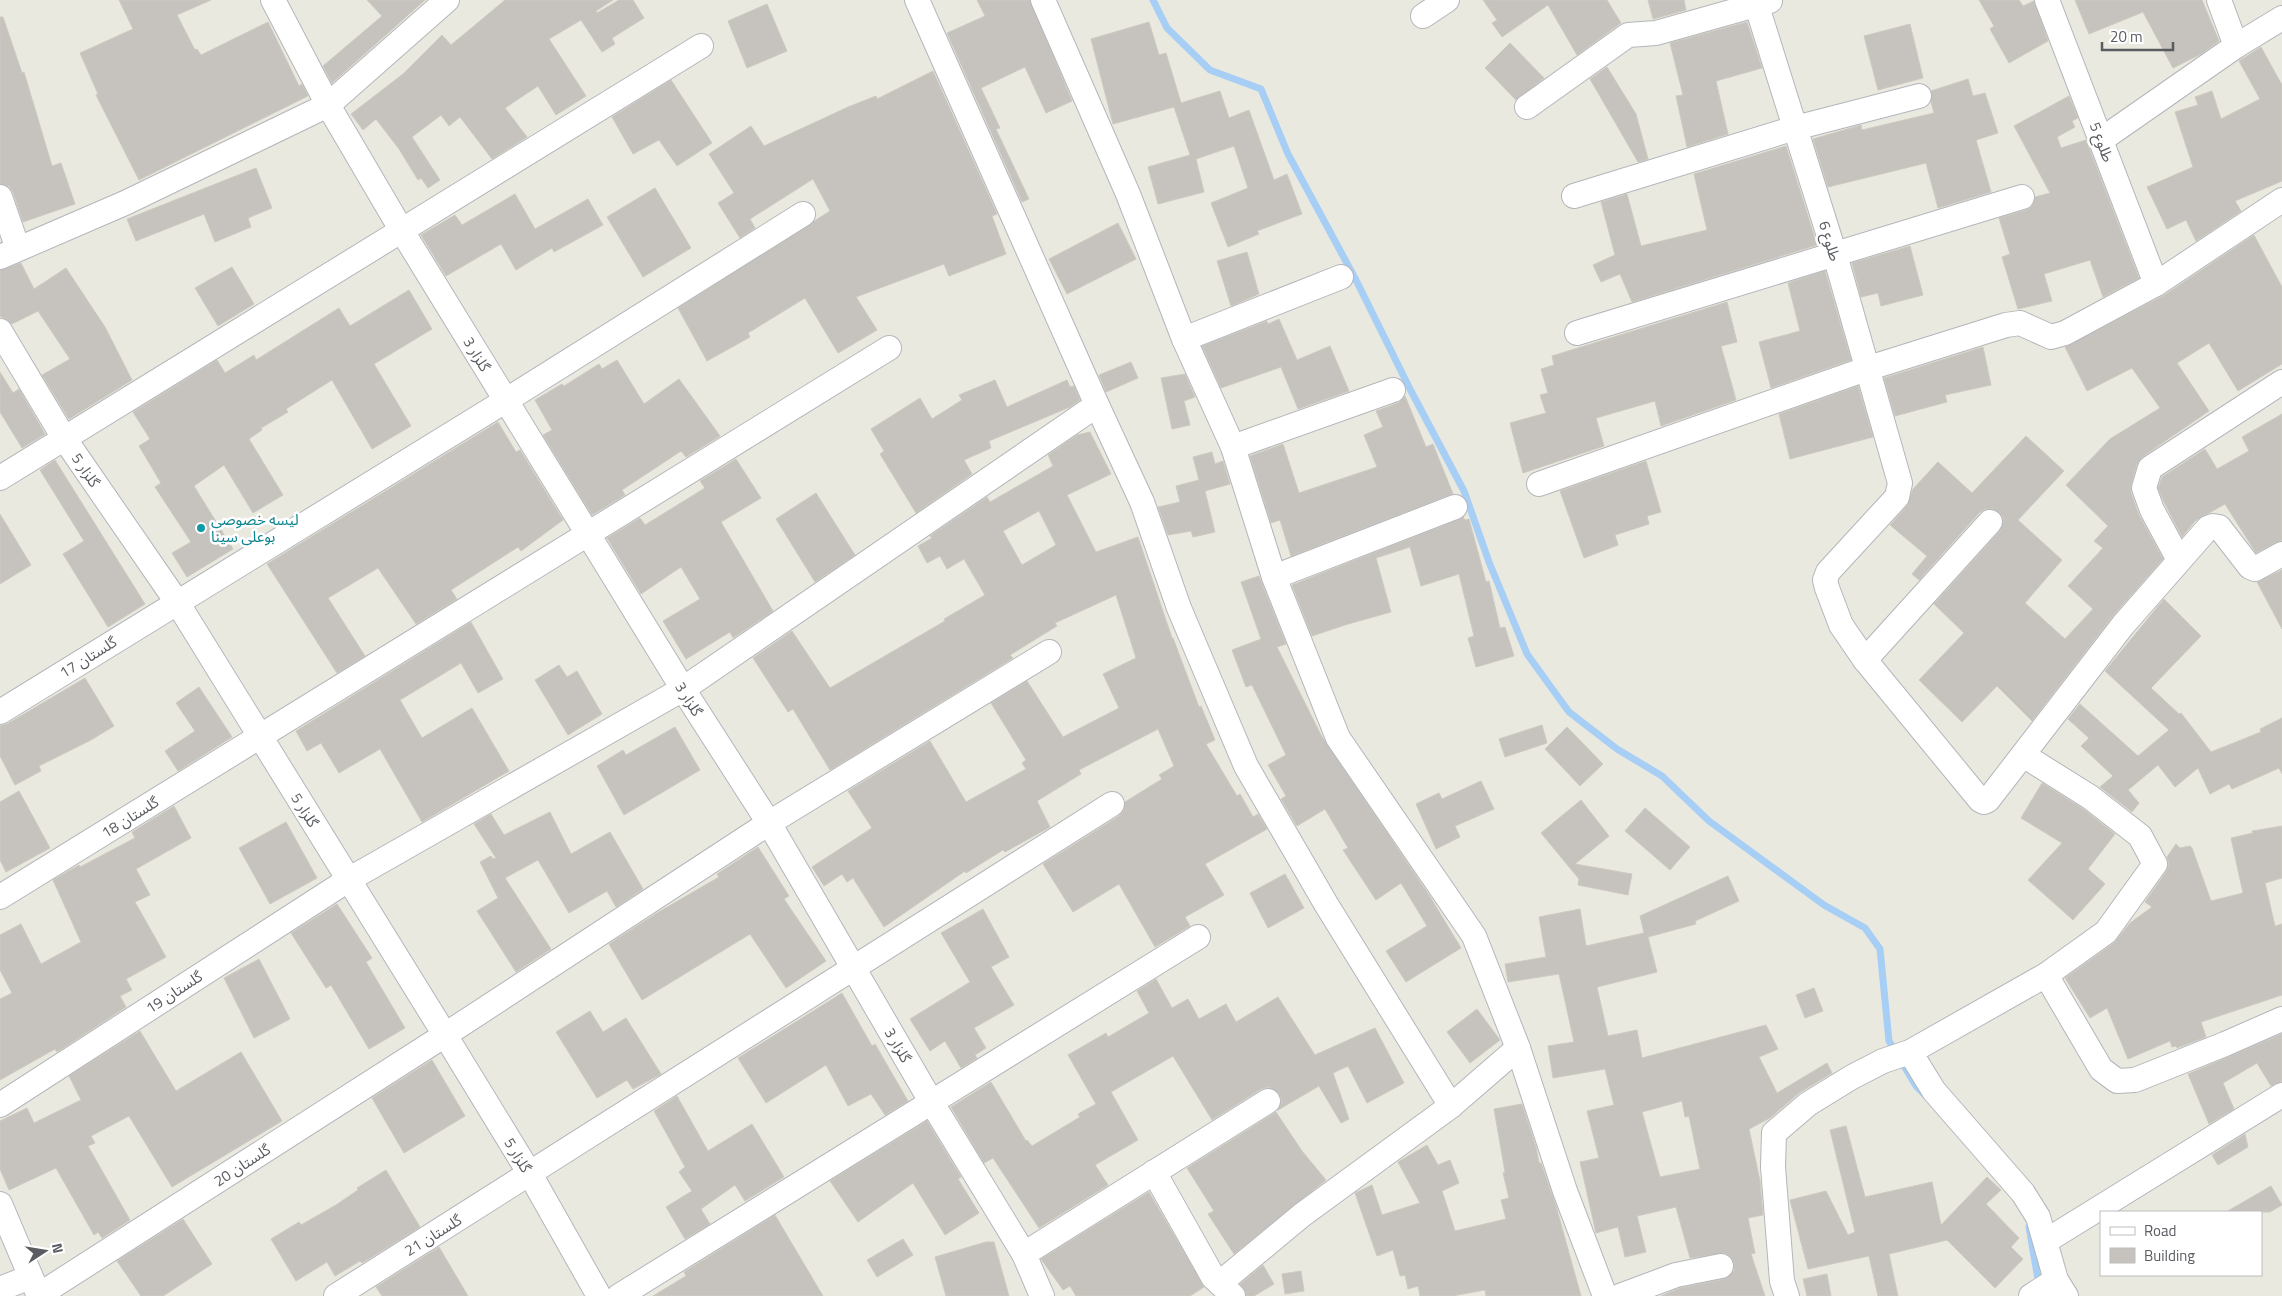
<svg xmlns="http://www.w3.org/2000/svg" width="2282" height="1296" font-family="'Titillium Web','Noto Sans Arabic',sans-serif">
<rect width="100%" height="100%" fill="#eae9e0"/>
<g fill="none" stroke-linecap="round" stroke-linejoin="round">
<g stroke="#a7cef4" stroke-width="7">
<path d="M1153 0 1167 28 1210 70 1261 89 1288 154 1356 280 1411 391 1464 491 1489 562 1527 654 1569 712 1617 749 1662 776 1709 821 1824 905 1865 928 1880 949 1889 1041 1916 1086 1924 1094"/>
<path d="M2029 1227 2039 1285"/>
</g>
</g>
<g fill="#c6c3be" stroke="#cecac0" fill-rule="evenodd">
<path d="M119 0H211L177 15 195 50 197 49 201 55 268 22 299 86 302 84 308 96 139 180 96 95 98 94 80 53 133 29Z"/>
<path d="M367 0H425L332 83 323 66 382 16Z"/>
<path d="M505 0H613L596 11 597 13 619 0H633L644 18 612 38 615 44 602 52 581 20 549 39 586 96 556 115 538 86 505 108 527 137 492 159 460 117 449 126 441 115 412 137 440 180 428 188 421 178 418 180 399 149 376 119 363 130 351 114 403 74 442 35 451 45Z"/>
<path d="M977 0H1030L1072 101 1046 113 1025 67 981 88 1000 128 996 129 1029 199 1022 202 947 33 985 16Z"/>
<path d="M1483 0H1607L1621 23 1577 55 1548 5 1502 37 1492 23 1497 20Z"/>
<path d="M1648 0H1684L1686 10 1653 19Z"/>
<path d="M1979 0H2019L2023 6 2034 1 2048 41 2009 63 1990 29 1994 26Z"/>
<path d="M2075 0H2202L2219 41 2201 54 2173 68 2143 12 2089 34Z"/>
<path d="M767 4 787 51 747 68 728 21Z"/>
<path d="M0 17H3L22 73 24 72 52 166 61 163 75 204 23 222 13 192 9 186 0 184Z"/>
<path d="M1149 22 1159 55 1166 53 1181 103 1220 91 1229 118 1249 110 1274 180 1287 174 1302 214 1257 231 1259 234 1228 247 1211 203 1248 188 1234 146 1196 159 1204 192 1158 204 1148 167 1190 155 1174 107 1113 124 1091 39Z"/>
<path d="M1747 22 1762 68 1716 81 1728 134 1687 147 1676 96 1683 95 1670 43Z"/>
<path d="M1910 24 1923 78 1878 90 1864 36Z"/>
<path d="M1510 43 1544 78 1516 100 1485 68Z"/>
<path d="M2261 47 2282 85V181L2235 201 2241 211 2196 241 2186 220 2167 229 2147 187 2193 167 2175 112 2198 105 2195 97 2212 91 2221 119 2260 99 2239 61Z"/>
<path d="M1607 67 1636 114 1648 159 1638 162 1590 79Z"/>
<path d="M933 71 997 214 992 216 1006 254 949 276 944 264 856 297 877 330 838 353 805 298 748 333 750 337 707 361 678 308 830 211 813 179 750 219 755 228 740 238 718 203 734 193 709 154 751 126 764 146 848 107 876 96 877 99Z"/>
<path d="M1968 79 1973 96 1985 93 1998 133 1976 140 1991 192 1938 208 1926 163 1828 187 1813 139 1861 125 1862 130 1934 113 1931 102V91Z"/>
<path d="M671 80 712 143 677 166 659 140 633 154 612 117Z"/>
<path d="M2069 96 2078 118 2072 121 2075 127 2057 137 2061 148 2086 140 2139 278 2103 297 2090 260 2044 274 2052 301 2018 309 2002 257 2010 254 1999 218 2026 210 2032 206 2035 197 2050 193 2014 126Z"/>
<path d="M1786 146 1817 245 1632 302 1620 274 1601 282 1593 265 1615 255 1601 202 1627 194 1641 246 1707 230 1694 174Z"/>
<path d="M256 168 272 208 248 218 251 227 215 242 204 214 136 241 127 219Z"/>
<path d="M655 188 691 248 643 277 607 217Z"/>
<path d="M515 194 535 229 588 199 603 225 554 252 552 248 516 270 501 244 446 276 421 235 455 215 462 225Z"/>
<path d="M1118 223 1136 259 1067 294 1049 259Z"/>
<path d="M2254 235 2282 287V364L2238 391 2209 343 2177 363 2209 411 2142 457 2137 464 2131 485V493L2139 515 2163 559 2112 617 2032 721 1997 686 1962 722 1919 680 1964 633 1934 604 2000 531 2003 524V517L1993 509H1986L1980 512 1919 580 1912 574 1927 556 1890 525 1907 506 1913 489 1938 462 1972 493 2026 436 2064 471 2018 520 2062 560 2025 603 2065 639 2093 609 2068 586 2103 548 2094 541 2108 526 2066 485 2110 439 2160 408 2132 368 2087 391 2065 347 2163 296Z"/>
<path d="M1910 246 1923 295 1881 306 1878 293 1861 297 1852 263Z"/>
<path d="M1247 252 1259 294 1231 306 1217 261Z"/>
<path d="M21 263 34 289 66 268 105 327 132 380 69 419 42 375 70 359 38 311 12 324 0 316V270Z"/>
<path d="M232 267 254 304 218 326 195 288Z"/>
<path d="M1825 271 1851 360 1771 388 1759 342 1800 331 1788 283Z"/>
<path d="M409 290 432 329 374 364 411 426 372 449 332 380 286 409 288 412 261 428 262 430 249 439 283 495 253 513 224 465 194 486 233 549 187 577 172 553 191 542 155 487 161 483 139 446 150 439 133 412 217 360 225 373 254 355 256 360 339 308 350 326Z"/>
<path d="M1727 302 1737 342 1721 346 1736 400 1661 426 1655 401 1596 418 1604 446 1523 473 1510 423 1546 413 1540 395 1548 393 1541 369 1554 365 1552 356Z"/>
<path d="M1279 319 1297 360 1330 346 1349 391 1298 409 1281 367 1221 388 1202 346 1267 321 1268 324Z"/>
<path d="M1983 347 1991 385 1945 395 1947 402 1895 416 1884 378Z"/>
<path d="M617 360 644 404 679 379 720 436 686 457 681 451 622 490 625 495 592 515 543 435 552 430 535 400 562 384 564 386 599 364 602 369Z"/>
<path d="M1131 362 1138 378 1106 392 1099 375Z"/>
<path d="M0 372 13 393 19 389 45 434 22 448 0 412Z"/>
<path d="M1185 374 1195 397 1184 401 1190 425 1172 429 1161 378Z"/>
<path d="M995 380 1007 407 1067 380 1070 387 1074 386 1080 400 1070 407 989 441 991 448 964 460 972 474 916 513 880 454 884 451 871 429 920 398 932 419 962 400 959 395Z"/>
<path d="M1858 386 1873 437 1790 459 1779 414Z"/>
<path d="M1405 396 1426 447 1433 444 1453 494 1291 556 1280 520 1271 523 1250 456 1283 444 1299 493 1377 467 1364 435 1383 427 1376 411 1398 403Z"/>
<path d="M2282 414V540L2256 553 2225 504 2195 521 2182 537 2165 504 2158 488 2162 477 2205 449 2217 469 2249 451 2242 437Z"/>
<path d="M498 422 516 452 520 450 563 520 521 551 518 547 451 590 457 599 416 624 378 568 328 598 365 656 337 673 267 564Z"/>
<path d="M1090 432 1111 474 1067 495 1096 552 1138 537 1172 638H1173L1199 707 1201 706 1215 740 1206 744 1237 796 1240 794 1253 817 1258 814 1267 829 1205 864 1224 895 1185 917 1190 926 1155 947 1119 884 1073 912 1043 864 1119 816 1124 810 1125 802 1162 779 1159 775 1174 766 1158 729 1079 770 1081 774 1037 801 1050 827 1005 852 1003 850 966 873 965 871 884 927 853 878 847 882 842 874 824 886 812 867 872 828 848 791 930 741 966 802 1026 769 1022 763 1026 760 991 703 1027 681 1063 737 1119 708 1103 674 1136 658 1116 595 1055 623 1057 626 1010 655 1013 658 830 770 793 709 788 712 753 658 792 631 830 688 945 621 944 619 985 595 964 559 947 569 940 556 927 563 918 546 932 538 930 536 987 497 990 502 1053 466 1048 455 1077 435ZM1039 511 1056 545 1022 565 1003 531Z"/>
<path d="M1212 452 1215 464 1223 461 1230 484 1205 491 1215 532 1193 537 1191 531 1168 535 1158 507 1180 502 1176 486 1199 480 1193 457Z"/>
<path d="M736 459 761 498 721 522 773 611 733 638 730 632 686 659 663 621 700 599 681 567 641 594 607 538 640 518 645 525 705 488 700 481Z"/>
<path d="M55 460 145 604 108 627 63 554 84 541 40 470Z"/>
<path d="M1646 461 1661 512 1647 516 1649 524 1615 535 1618 545 1584 558 1560 491Z"/>
<path d="M816 493 855 555 815 582 776 519Z"/>
<path d="M0 514 31 565 0 584Z"/>
<path d="M1463 517 1465 520 1469 519 1486 582 1489 581 1500 628 1505 627 1514 656 1476 667 1468 638 1474 636 1459 574 1421 586 1410 547 1376 558 1391 612 1348 624 1312 636 1292 585Z"/>
<path d="M2282 570V629L2257 582Z"/>
<path d="M1259 576 1286 644 1277 647 1321 735 1429 895 1461 948 1406 982 1386 951 1427 926 1401 883 1376 900 1343 850 1348 848 1325 809 1297 826 1281 799 1286 796 1268 765 1286 755 1252 685 1246 687 1232 650 1261 639 1241 582Z"/>
<path d="M2164 599 2201 636 2151 688 2179 714 2181 713 2211 752 2261 732 2260 729 2282 718V774L2279 768 2232 789 2229 784 2210 794 2198 768 2175 787 2158 765 2128 790 2139 803 2132 812 2100 787 2113 776 2081 746 2089 738 2068 719 2080 704 2138 756 2169 730 2105 671Z"/>
<path d="M471 622 503 679 478 693 461 663 400 700 422 738 472 708 509 771 422 822 380 749 339 773 321 743 307 751 296 731Z"/>
<path d="M559 665 567 677 577 671 602 714 568 735 535 680Z"/>
<path d="M85 678 114 726 91 740 39 766 41 771 15 785 0 756V726L7 724Z"/>
<path d="M199 687 232 737 178 771 165 751 195 731 176 703Z"/>
<path d="M1542 725 1547 743 1505 757 1499 739Z"/>
<path d="M675 727 700 770 624 815 597 766 623 750 626 755Z"/>
<path d="M1567 727 1603 764 1580 786 1545 749Z"/>
<path d="M1481 781 1494 809 1455 826 1460 837 1436 849 1416 804 1439 793 1442 799Z"/>
<path d="M2042 783 2082 808 2115 834 2088 869 2105 884 2073 920 2028 880 2062 843 2021 818Z"/>
<path d="M19 791 50 848 6 872 0 860V802Z"/>
<path d="M1581 800 1609 836 1575 864 1632 874 1628 895 1578 885 1579 879 1541 833Z"/>
<path d="M174 806 191 838 136 869 150 895 135 902 166 957 126 979 132 990 120 996 126 1007 57 1052 55 1049 0 1080V999L12 993 0 970V935L21 924 41 964 81 942 53 880 79 865 80 867 135 838 132 832Z"/>
<path d="M1645 808 1690 847 1670 870 1625 831Z"/>
<path d="M550 812 571 854 610 832 643 889 616 907 607 891 569 913 538 860 505 878 551 949 516 972 477 911 498 898 480 862 491 856 493 859 496 858 474 824 491 814 504 835Z"/>
<path d="M286 822 317 878 270 904 239 848Z"/>
<path d="M2282 826V878L2265 883 2275 926 2282 924V995L2201 1022 2206 1037 2177 1048 2176 1046 2172 1047 2170 1041 2128 1059 2107 1008 2090 1018 2065 978 2114 943 2130 923 2152 907 2145 902 2166 872 2169 864 2167 857 2176 844 2180 848 2190 846 2192 848 2211 901 2243 893 2231 838 2253 833 2252 831Z"/>
<path d="M758 847 789 896 784 899 826 961 786 988 750 934 642 1000 609 944 657 913 719 877 717 874Z"/>
<path d="M1285 874 1304 908 1268 928 1250 893Z"/>
<path d="M1728 876 1739 901 1695 921 1696 924 1648 937 1657 972 1597 987 1608 1036 1637 1030 1642 1058 1766 1025 1778 1049 1759 1057 1777 1093 1827 1063 1832 1073 1799 1093 1770 1118 1749 1129 1760 1181 1763 1215 1748 1218 1755 1253 1751 1254 1765 1296H1661L1680 1288 1724 1279 1734 1271V1263L1731 1257 1725 1253 1690 1258 1676 1207 1637 1216 1646 1252 1625 1257 1618 1227 1596 1233 1580 1162 1599 1158 1587 1111 1614 1105 1605 1069 1553 1078 1548 1046 1574 1042 1559 974 1508 982 1505 964 1546 957 1539 917 1580 909 1586 946 1644 933 1640 916ZM1682 1101 1685 1117 1689 1116 1700 1169 1660 1177 1642 1112Z"/>
<path d="M337 904 372 958 366 962 405 1028 369 1049 331 985 326 988 291 933Z"/>
<path d="M983 909 1009 957 991 967 1014 1005 974 1028 986 1048 975 1055 977 1058 961 1068 945 1041 930 1051 910 1019 970 982 941 933Z"/>
<path d="M259 959 290 1019 254 1038 224 978Z"/>
<path d="M1156 979 1172 1008 1188 999 1199 1019 1226 1004 1236 1022 1278 997 1315 1055 1375 1028 1404 1083 1367 1103 1348 1066 1333 1073 1349 1119 1341 1123 1319 1086 1278 1110 1282 1101 1279 1093 1268 1087 1261 1089 1212 1120 1173 1056 1111 1092 1138 1140 1095 1165 1108 1185 1039 1228 993 1158 984 1163 951 1107 991 1082 1026 1141 1027 1140 1032 1146 1080 1117 1078 1114 1096 1104 1068 1055 1106 1033 1108 1037 1149 1013 1137 991Z"/>
<path d="M1814 988 1823 1011 1805 1018 1796 995Z"/>
<path d="M842 993 872 1046 875 1044 908 1101 885 1115 871 1094 848 1106 826 1065 766 1103 738 1058Z"/>
<path d="M1477 1009 1500 1040 1470 1063 1447 1032Z"/>
<path d="M590 1011 603 1032 626 1018 661 1074 633 1089 627 1080 597 1098 556 1032Z"/>
<path d="M140 1031 176 1091 241 1052 282 1121 172 1187 129 1116 91 1136 95 1143 88 1146 130 1220 102 1238 98 1232 94 1235 56 1168 9 1190 0 1169V1121L27 1108 34 1123 81 1100 69 1076Z"/>
<path d="M2282 1034V1081L2271 1086 2257 1063 2223 1083 2234 1109 2209 1124 2188 1074Z"/>
<path d="M432 1060 465 1116 404 1153 372 1098Z"/>
<path d="M677 1096 708 1151 752 1124 784 1177 745 1201 735 1185 701 1209 710 1224 685 1239 666 1207 692 1191 679 1172 685 1167 654 1111Z"/>
<path d="M1522 1104 1536 1147 1539 1163H1541L1556 1206 1581 1296H1486L1485 1290 1452 1296H1420L1418 1286 1408 1289 1405 1275 1400 1276 1393 1250 1377 1256 1355 1193 1372 1185 1382 1215 1420 1203 1398 1162 1427 1145 1438 1165 1450 1160 1459 1183 1442 1191 1455 1231 1506 1219 1501 1200 1509 1198 1503 1173 1505 1172 1494 1109Z"/>
<path d="M1276 1112 1302 1151 1326 1180 1234 1254 1208 1214 1214 1211 1187 1168Z"/>
<path d="M927 1121 961 1177 958 1179 979 1213 945 1235 913 1183 858 1222 830 1181Z"/>
<path d="M1846 1126 1865 1197 1932 1182 1941 1225 1987 1177 2001 1190 1986 1204 2019 1238 2011 1247 2023 1259 1995 1288 1947 1240 1889 1254 1898 1296H1878L1869 1256 1808 1269 1790 1200 1826 1191 1848 1235 1855 1232 1830 1130Z"/>
<path d="M2245 1134 2248 1147 2218 1165 2212 1155Z"/>
<path d="M386 1170 420 1227 362 1263 360 1261 335 1276 327 1262 296 1281 271 1239 299 1222 301 1225 336 1205 358 1190 357 1188Z"/>
<path d="M2271 1186 2282 1205 2270 1212H2226Z"/>
<path d="M1149 1192 1204 1287 1190 1296H1076L1070 1286 1063 1290 1041 1259Z"/>
<path d="M775 1215 823 1296H653L686 1276 684 1272Z"/>
<path d="M183 1219 212 1264 163 1296H141L117 1261Z"/>
<path d="M903 1239 913 1255 877 1277 867 1260Z"/>
<path d="M986 1242H994L1009 1296H946L935 1257Z"/>
<path d="M439 1247 468 1296H382L376 1287Z"/>
<path d="M1263 1265 1274 1284 1254 1296H1246V1292L1240 1284Z"/>
<path d="M1301 1271 1304 1291 1285 1294 1282 1274Z"/>
<path d="M1827 1274 1831 1296H1807L1803 1279Z"/>
</g>
<g fill="none" stroke-linecap="round" stroke-linejoin="round">
<defs>
<g id="street">
<path d="M273 0 328 105 402 231 683 689 769 823 932 1103 1024 1254 1042 1296"/>
<path d="M917 0 1097 405 1142 502 1179 608 1246 766 1326 904 1451 1106"/>
<path d="M1043 0 1128 194 1184 339 1233 447 1274 577 1338 738 1474 936 1518 1048 1565 1191 1605 1296"/>
<path d="M1755 0 1835 255 1900 483 1897 497 1828 572 1825 580 1827 588 1841 625 1865 660 1980 800 1984 802 1988 800 2123 625 2208 528 2213 526 2219 527 2250 567 2255 569 2282 554"/>
<path d="M2047 0 2156 284"/>
<path d="M2219 0 2236 46"/>
<path d="M1423 16 1447 0"/>
<path d="M1527 107 1628 35 1656 33 1770 1"/>
<path d="M2101 140 2236 46 2282 18"/>
<path d="M1574 196 1795 128 1919 96"/>
<path d="M0 197 18 249"/>
<path d="M0 257 125 203 328 105 447 0"/>
<path d="M0 331 64 438 177 602 445 1035 530 1174 599 1296"/>
<path d="M1577 333 2022 197"/>
<path d="M1184 339 1341 277"/>
<path d="M1233 447 1393 390"/>
<path d="M0 478 701 46"/>
<path d="M1539 484 1869 368 2006 325 2020 323 2051 337 2065 333 2156 284 2282 200"/>
<path d="M2179 560 2152 510 2144 488 2150 468 2282 382"/>
<path d="M1274 577 1455 507"/>
<path d="M1865 660 1990 522"/>
<path d="M0 712 505 401 803 214"/>
<path d="M0 897 889 348"/>
<path d="M2046 975 2101 1069 2117 1081 2135 1080 2225 1044 2282 1019"/>
<path d="M1910 1052 1934 1091 2023 1193 2038 1217 2056 1280 2066 1296"/>
<path d="M0 1105 348 880 683 689 1097 405"/>
<path d="M1154 1172 1213 1277 1233 1296"/>
<path d="M0 1204 39 1296"/>
<path d="M2046 1241 2282 1095"/>
<path d="M1024 1254 1268 1101"/>
<path d="M1220 1283 1302 1215 1451 1106 1518 1048"/>
<path d="M0 1289 30 1277"/>
<path d="M39 1295 445 1035 769 823 1049 652"/>
<path d="M336 1296 1112 804"/>
<path d="M619 1296 1198 937"/>
<path d="M1620 1296 1676 1275 1721 1266"/>
<path d="M1787 1296 1782 1281 1773 1167 1774 1133 1808 1104 1852 1077 1883 1061 1910 1052 2046 975 2106 932 2155 864 2140 836 2090 797 2023 755"/>
<path d="M2031 1296 2056 1280"/>
</g>
</defs>
<use href="#street" stroke="#b3b6ba" stroke-width="26"/>
<use href="#street" stroke="#fff" stroke-width="24"/>
</g>
<circle fill="#0f9aa8" stroke="#fff" stroke-width="2" cx="201" cy="528" r="5"/>
<g text-anchor="middle" dominant-baseline="central" stroke-width="5" stroke-linejoin="round" paint-order="stroke">
<g font-size="15" fill="#595c60" stroke="#fff">
<text transform="translate(2102 142) rotate(69)">طلوع 5</text>
<text transform="translate(1830 241) rotate(73)">طلوع 6</text>
<text transform="translate(477 354) rotate(59)">گلزار 3</text>
<text transform="translate(86 470) rotate(56)">گلزار 5</text>
<text transform="translate(88 657) rotate(-32)">گلستان 17</text>
<text transform="translate(689 699) rotate(58)">گلزار 3</text>
<text transform="translate(305 810) rotate(58)">گلزار 5</text>
<text transform="translate(130 817) rotate(-32)">گلستان 18</text>
<text transform="translate(174 992) rotate(-33)">گلستان 19</text>
<text transform="translate(898 1045) rotate(60)">گلزار 3</text>
<text transform="translate(518 1155) rotate(59)">گلزار 5</text>
<text transform="translate(242 1165) rotate(-33)">گلستان 20</text>
<text transform="translate(433 1235) rotate(-32)">گلستان 21</text>
</g>
<g font-size="15" fill="#0d838f" stroke="#fff" text-anchor="start">
<text x="211" y="519">لیسه خصوصی<tspan x="211" dy="17">بوعلی سینا</tspan></text>
</g>
</g>
<rect x="2100" y="1211" width="162" height="65" fill="#ffffff" stroke="#bdbebf"/>
<rect x="2110" y="1227" width="25" height="8" fill="#ffffff" stroke="#bdbebf"/>
<text x="2144" y="1236" font-size="15" fill="#595c60">Road</text>
<rect x="2110" y="1248" width="25" height="15" fill="#c6c3be" stroke="#bdbebf"/>
<text x="2144" y="1261" font-size="15" fill="#595c60">Building</text>
<g transform="translate(45 1251) rotate(78)" stroke="#ffffff" stroke-width="4" paint-order="stroke">
<path d="M0-4L9 19L0 12L-9 19Z" fill="#595c60"/>
<text y="-8" font-size="14" font-weight="bold" text-anchor="middle" fill="#595c60">N</text>
</g>
<path d="M2102 42v8h71v-8" fill="none" stroke="#595c60" stroke-width="2.5"/>
<text x="2110" y="42" font-size="15" fill="#595c60" stroke="#ffffff" stroke-width="4" paint-order="stroke">20 m</text>
</svg>
